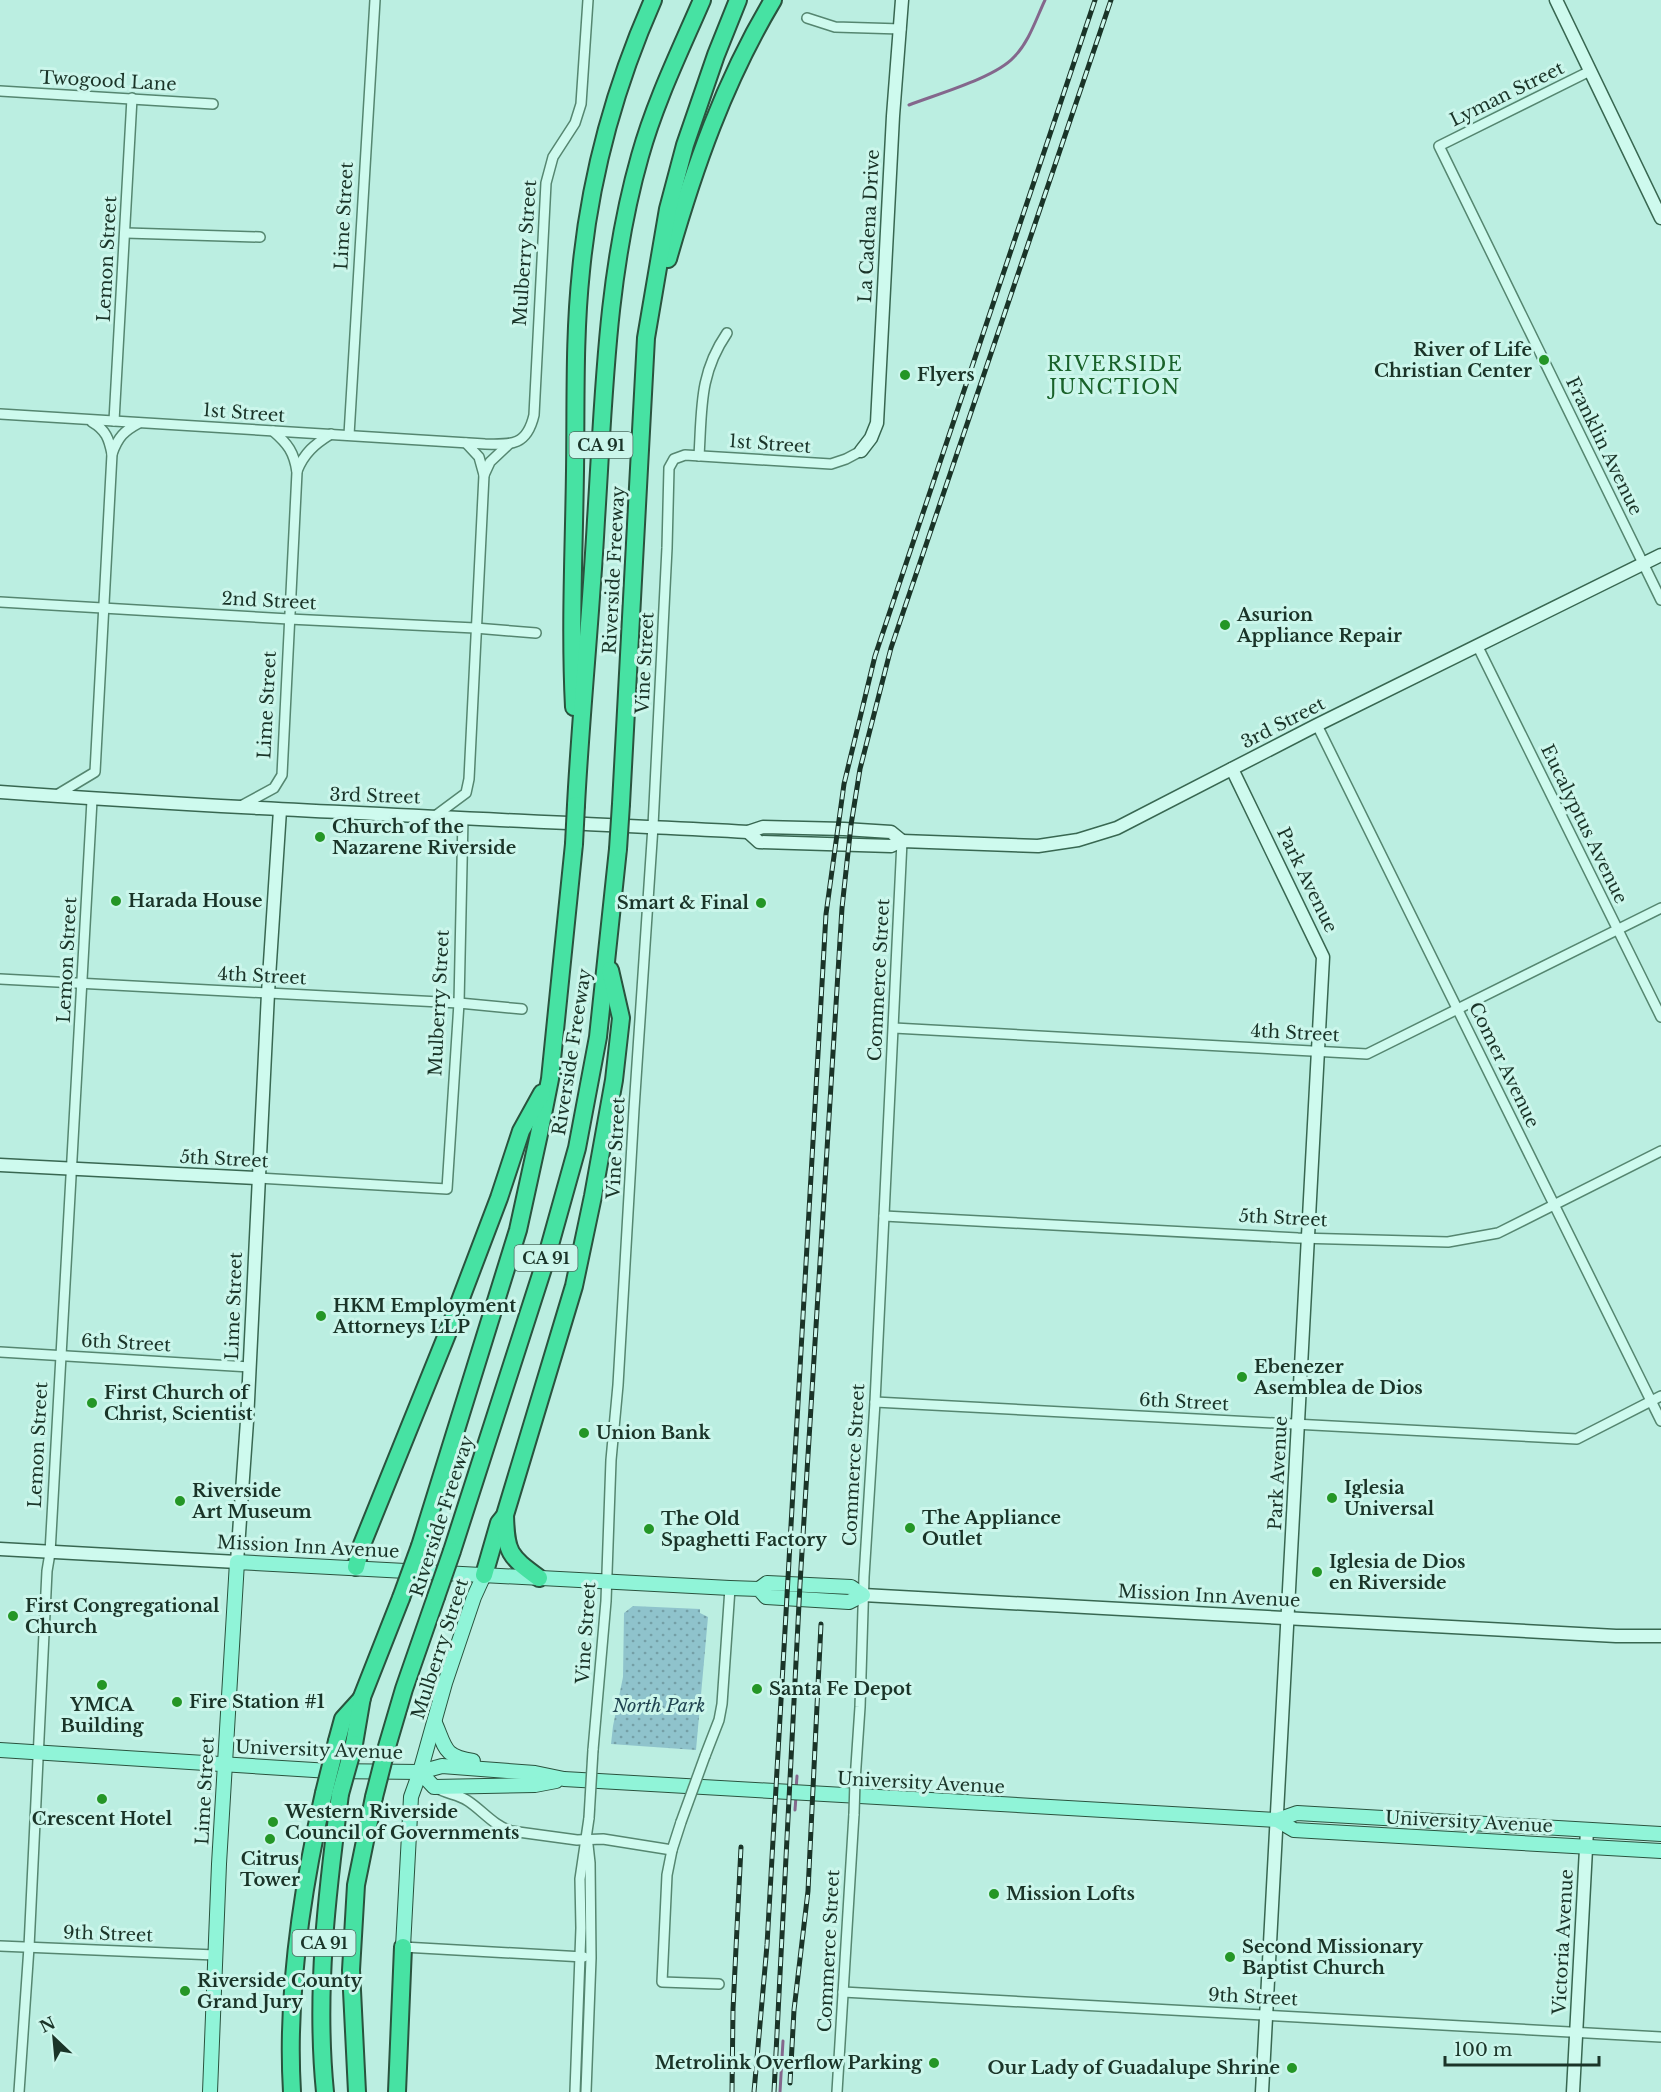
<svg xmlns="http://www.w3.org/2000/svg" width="1661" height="2092" font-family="'Libre Baskerville',serif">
<defs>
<pattern id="park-dots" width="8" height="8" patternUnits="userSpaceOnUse" patternTransform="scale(1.5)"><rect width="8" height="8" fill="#8fc3cc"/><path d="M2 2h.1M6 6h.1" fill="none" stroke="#749fa6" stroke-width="1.8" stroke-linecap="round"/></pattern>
</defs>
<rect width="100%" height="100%" fill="#bbeee1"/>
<path fill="url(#park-dots)" d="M633 1606 700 1609V1613L708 1617 696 1750 611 1744 613 1726 623 1677 624 1613Z"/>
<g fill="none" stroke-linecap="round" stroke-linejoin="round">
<g stroke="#84678c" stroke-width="3">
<path d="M909 105C937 94 995 78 1014 57 1029 42 1036 19 1045 0"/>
<path d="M796 1790 797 1776"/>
<path d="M795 1810 796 1796"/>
<path d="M780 2092 783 2041"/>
</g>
<defs>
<g id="street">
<path d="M807 18 835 27 901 29"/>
<path d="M1590 71 1439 146 1661 600"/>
<path d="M0 91 213 104"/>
<path d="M126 233 260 237"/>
<path d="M0 414 485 444C513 445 527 445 534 415L546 183 553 157 575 123 581 104 588 0"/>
<path d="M114 421 132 98"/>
<path d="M92 422C106 430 109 439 112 454"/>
<path d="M349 435 375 0"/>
<path d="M699 456C702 408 699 374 727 333"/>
<path d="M297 471C304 453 315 444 331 434"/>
<path d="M484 475 490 462 508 445"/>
<path d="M0 602 289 619 475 628 536 633"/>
<path d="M1477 645 1661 1017"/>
<path d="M1317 725 1661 1421"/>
<path d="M55 796 95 772 112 454C118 437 124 431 139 423"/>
<path d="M239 807 274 788 282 775 297 472C294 452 288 444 273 431"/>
<path d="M435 816 466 793 469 779 484 475 479 457 466 443"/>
<path d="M0 979 459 1003 522 1009"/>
<path d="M894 1028 1367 1054 1661 908"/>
<path d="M258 1178 447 1189 459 1003 463 818"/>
<path d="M884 1216 1298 1238 1448 1242 1498 1233 1661 1151"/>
<path d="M0 1352 250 1367"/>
<path d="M875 1402 1577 1439 1661 1396"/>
<path d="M593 1750 606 1601 611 1460 618 1385 634 1109 653 826 667 548 669 468 674 459 685 455 831 464 846 459 861 451"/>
<path d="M705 1756 719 1720 722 1704 730 1588"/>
<path d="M855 1781 860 1707 864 1577 875 1402 902 841"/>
<path d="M437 1788C446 1794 458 1794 468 1801 483 1811 493 1825 511 1831L577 1840 603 1839 672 1850"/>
<path d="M681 1822 672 1850 667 1875 662 1982 719 1984"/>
<path d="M0 1946 215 1955"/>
<path d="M403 1947 584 1957"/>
<path d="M843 1992 1661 2037"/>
<path d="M19 2092 29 1947 47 1571 50 1553 92 800"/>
<path d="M575 2092 581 1928 580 1879 589 1818"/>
<path d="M586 2092 591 1958 590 1863 588 1845"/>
<path d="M837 2092 854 1814"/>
</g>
<g id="secondary">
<path d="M1556 0 1661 218"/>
<path d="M861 451 871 438 877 423 893 116 902 0"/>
<path d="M1232 769 1323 957 1262 2092"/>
<path d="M0 792C249 810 498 819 748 832L763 827 844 829 891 832 902 841"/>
<path d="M748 832 759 842 891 846 902 841 1038 846 1078 840 1117 828 1317 725 1661 555"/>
<path d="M0 1165 258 1178"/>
<path d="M0 1549 237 1562 247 1421 268 993 280 810"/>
<path d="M863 1595 1616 1636H1661"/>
<path d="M1573 2092 1587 1830"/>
</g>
<g id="primary">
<path d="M435 1723C446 1748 443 1756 473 1761"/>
<path d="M0 1750 330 1771 420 1772 442 1766 535 1773 564 1779 1277 1820 1297 1813 1661 1834"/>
<path d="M420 1772 434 1787 535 1785 556 1781"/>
<path d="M1277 1820 1294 1830 1661 1851"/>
<path d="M403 1947 411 1797 420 1772 445 1683 474 1597 484 1575"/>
<path d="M210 2092 219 1864 237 1562 730 1588 759 1589 767 1583 851 1587 863 1595 849 1602 766 1597 759 1589"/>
</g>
<g id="highway">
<path d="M668 259C694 168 724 82 773 0"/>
<path d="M574 707C570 629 574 550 575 471 576 405 574 337 581 271 590 177 615 86 653 0"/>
<path d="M621 804 646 338 668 209 685 145 716 55 738 0"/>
<path d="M576 805C581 710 591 615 596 520 604 398 606 275 640 156 655 102 680 51 702 0"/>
<path d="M420 1546 518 1230 539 1134 550 1079 574 844"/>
<path d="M452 1551 546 1259 577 1148 598 1037 618 849"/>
<path d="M356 1567 361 1547 450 1327 499 1198 521 1131 542 1093"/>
<path d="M484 1575 499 1523 503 1518"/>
<path d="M539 1578C509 1556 506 1553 505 1515L574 1286 593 1196 614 1080 621 1018 610 970"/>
<path d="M337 1741 343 1719 362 1698"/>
<path d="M354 1744 362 1697 401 1598"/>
<path d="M386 1750 404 1689 436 1597"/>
<path d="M292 2092C286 1993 302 1889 324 1793"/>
<path d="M325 2092C315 1992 327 1893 340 1794"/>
<path d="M357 2092 351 1970 356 1885 374 1797"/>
<path d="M397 2092 403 1947"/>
</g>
</defs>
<use href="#street" stroke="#558670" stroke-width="12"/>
<use href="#secondary" stroke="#386751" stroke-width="15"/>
<use href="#primary" stroke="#2a533e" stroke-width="16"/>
<use href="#highway" stroke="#2a533e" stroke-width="20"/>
<use href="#street" stroke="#cefaee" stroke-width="9"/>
<use href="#secondary" stroke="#cefaee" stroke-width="12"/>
<use href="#primary" stroke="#90f4d8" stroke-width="14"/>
<use href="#highway" stroke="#47e2a3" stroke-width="16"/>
<defs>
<g id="rail">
<path d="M790 2083 794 2010 808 1891 821 1624"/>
<path d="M732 2092 733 2009 741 1847"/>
<path d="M754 2092 767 1945 826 914 844 784 875 656 1095 0"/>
<path d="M774 2092 800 1584 842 908 851 825 860 769 891 648 1111 0"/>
</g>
</defs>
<use href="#rail" stroke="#1a3428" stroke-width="5"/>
<use href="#rail" stroke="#cbf6eb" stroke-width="3" stroke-dasharray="9" stroke-linecap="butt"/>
<defs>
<g id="street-bridge">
<path d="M854 1814 855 1781"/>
<path d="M589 1818 593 1750"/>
<path d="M681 1822 705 1756"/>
</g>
<g id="highway-bridge">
<path d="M574 844 576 805"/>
<path d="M618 849 621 804"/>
<path d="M436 1597 452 1551"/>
<path d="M401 1598 420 1546"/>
<path d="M324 1793 337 1741"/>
<path d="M340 1794 354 1744"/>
<path d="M374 1797 386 1750"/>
</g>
</defs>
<use href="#street-bridge" stroke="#558670" stroke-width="12" stroke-linecap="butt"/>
<use href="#highway-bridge" stroke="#2a533e" stroke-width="20" stroke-linecap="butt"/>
<use href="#street-bridge" stroke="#cefaee" stroke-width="9"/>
<use href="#highway-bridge" stroke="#47e2a3" stroke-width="16"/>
</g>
<g fill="#249626" stroke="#cbf6eb" stroke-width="2">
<circle cx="1544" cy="360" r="6"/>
<circle cx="905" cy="375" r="6"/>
<circle cx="1225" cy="625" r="6"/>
<circle cx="320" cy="837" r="6"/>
<circle cx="116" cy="901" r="6"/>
<circle cx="761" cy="903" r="6"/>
<circle cx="321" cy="1316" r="6"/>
<circle cx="1242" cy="1377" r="6"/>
<circle cx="92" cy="1403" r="6"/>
<circle cx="584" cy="1433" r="6"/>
<circle cx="1332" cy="1498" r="6"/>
<circle cx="180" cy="1501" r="6"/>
<circle cx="910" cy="1528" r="6"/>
<circle cx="649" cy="1529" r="6"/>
<circle cx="1317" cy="1572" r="6"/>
<circle cx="13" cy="1616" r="6"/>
<circle cx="102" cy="1685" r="6"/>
<circle cx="757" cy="1689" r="6"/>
<circle cx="177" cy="1702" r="6"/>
<circle cx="102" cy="1799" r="6"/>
<circle cx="273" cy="1822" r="6"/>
<circle cx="270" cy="1839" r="6"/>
<circle cx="994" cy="1894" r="6"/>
<circle cx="1230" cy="1957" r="6"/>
<circle cx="185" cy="1991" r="6"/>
<circle cx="934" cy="2063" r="6"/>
<circle cx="1292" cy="2068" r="6"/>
</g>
<g text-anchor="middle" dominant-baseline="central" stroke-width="6" stroke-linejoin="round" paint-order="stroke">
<g fill="#cbf6eb" stroke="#4f6e62" stroke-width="1.5">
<rect x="569.5" y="432" width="63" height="26" rx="4.5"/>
<rect x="514.5" y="1245" width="63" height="26" rx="4.5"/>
<rect x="292.5" y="1930" width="63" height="26" rx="4.5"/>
</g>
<g font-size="16" font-weight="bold" fill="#1a3428">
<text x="601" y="445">CA 91</text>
<text x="546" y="1258">CA 91</text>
<text x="324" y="1943">CA 91</text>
</g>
<g font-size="18" fill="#1a3428" stroke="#cbf6eb">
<text transform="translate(108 81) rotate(3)">Twogood Lane</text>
<text transform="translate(1507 94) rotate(-26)">Lyman Street</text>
<text transform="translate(344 216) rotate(-87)">Lime Street</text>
<text transform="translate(869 226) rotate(-87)">La Cadena Drive</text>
<text transform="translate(525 253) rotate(-86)">Mulberry Street</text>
<text transform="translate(107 259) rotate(-87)">Lemon Street</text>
<text transform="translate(244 413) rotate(4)">1st Street</text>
<text transform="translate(770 444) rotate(4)">1st Street</text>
<text transform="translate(1604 446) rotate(64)">Franklin Avenue</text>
<text transform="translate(614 570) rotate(-87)">Riverside Freeway</text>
<text transform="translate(269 601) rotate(3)">2nd Street</text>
<text transform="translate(645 663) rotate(-87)">Vine Street</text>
<text transform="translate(267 705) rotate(-87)">Lime Street</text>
<text transform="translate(1283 723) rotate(-27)">3rd Street</text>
<text transform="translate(375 796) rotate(2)">3rd Street</text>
<text transform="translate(1584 824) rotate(64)">Eucalyptus Avenue</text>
<text transform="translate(1307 880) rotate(64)">Park Avenue</text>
<text transform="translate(67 960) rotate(-87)">Lemon Street</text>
<text transform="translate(262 976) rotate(3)">4th Street</text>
<text transform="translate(879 980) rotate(-87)">Commerce Street</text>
<text transform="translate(439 1003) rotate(-87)">Mulberry Street</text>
<text transform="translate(1295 1033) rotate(3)">4th Street</text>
<text transform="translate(572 1052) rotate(-81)">Riverside Freeway</text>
<text transform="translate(1504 1065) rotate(64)">Comer Avenue</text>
<text transform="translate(616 1148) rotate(-87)">Vine Street</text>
<text transform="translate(224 1159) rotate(3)">5th Street</text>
<text transform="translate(1283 1218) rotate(3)">5th Street</text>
<text transform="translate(234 1306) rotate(-88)">Lime Street</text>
<text transform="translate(126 1343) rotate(3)">6th Street</text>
<text transform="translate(1184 1402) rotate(3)">6th Street</text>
<text transform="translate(38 1445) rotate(-87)">Lemon Street</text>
<text transform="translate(854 1465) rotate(-87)">Commerce Street</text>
<text transform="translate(1278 1473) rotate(-87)">Park Avenue</text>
<text transform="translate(442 1516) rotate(-72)">Riverside Freeway</text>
<text transform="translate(308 1547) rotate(3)">Mission Inn Avenue</text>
<text transform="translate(1209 1596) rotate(3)">Mission Inn Avenue</text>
<text transform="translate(586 1633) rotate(-86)">Vine Street</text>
<text transform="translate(440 1649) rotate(-72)">Mulberry Street</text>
<text transform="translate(319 1750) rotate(2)">University Avenue</text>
<text transform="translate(921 1783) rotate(3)">University Avenue</text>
<text transform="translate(205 1791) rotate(-87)">Lime Street</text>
<text transform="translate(1469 1822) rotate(3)">University Avenue</text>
<text transform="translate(108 1934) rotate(2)">9th Street</text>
<text transform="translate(1563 1942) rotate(-87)">Victoria Avenue</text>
<text transform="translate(829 1951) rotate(-87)">Commerce Street</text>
<text transform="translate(1253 1997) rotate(3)">9th Street</text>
</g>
<g font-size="18" font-weight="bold" fill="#1a3428" stroke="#cbf6eb" text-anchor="start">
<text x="1532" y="350" text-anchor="end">River of Life<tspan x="1532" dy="21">Christian Center</tspan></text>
<text x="917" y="375">Flyers</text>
<text x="1237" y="615">Asurion<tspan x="1237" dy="21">Appliance Repair</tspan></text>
<text x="332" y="827">Church of the<tspan x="332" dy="21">Nazarene Riverside</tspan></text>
<text x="128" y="901">Harada House</text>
<text x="749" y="903" text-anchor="end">Smart &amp; Final</text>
<text x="333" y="1306">HKM Employment<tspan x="333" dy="21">Attorneys LLP</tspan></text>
<text x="1254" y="1367">Ebenezer<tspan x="1254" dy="21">Asemblea de Dios</tspan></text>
<text x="104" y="1393">First Church of<tspan x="104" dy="21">Christ, Scientist</tspan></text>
<text x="596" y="1433">Union Bank</text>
<text x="1344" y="1488">Iglesia<tspan x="1344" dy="21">Universal</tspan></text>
<text x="192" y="1491">Riverside<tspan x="192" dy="21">Art Museum</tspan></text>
<text x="922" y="1518">The Appliance<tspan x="922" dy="21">Outlet</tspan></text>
<text x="661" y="1519">The Old<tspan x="661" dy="21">Spaghetti Factory</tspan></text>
<text x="1329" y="1562">Iglesia de Dios<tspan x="1329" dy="21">en Riverside</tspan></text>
<text x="25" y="1606">First Congregational<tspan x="25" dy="21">Church</tspan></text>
<text x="769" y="1689">Santa Fe Depot</text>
<text x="189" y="1702">Fire Station #1</text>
<text x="102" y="1705" text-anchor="middle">YMCA<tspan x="102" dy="21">Building</tspan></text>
<text x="285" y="1812">Western Riverside<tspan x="285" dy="21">Council of Governments</tspan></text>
<text x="102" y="1819" text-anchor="middle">Crescent Hotel</text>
<text x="270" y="1859" text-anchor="middle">Citrus<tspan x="270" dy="21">Tower</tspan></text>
<text x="1006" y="1894">Mission Lofts</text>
<text x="1242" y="1947">Second Missionary<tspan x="1242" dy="21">Baptist Church</tspan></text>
<text x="197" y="1981">Riverside County<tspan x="197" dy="21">Grand Jury</tspan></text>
<text x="922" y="2063" text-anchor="end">Metrolink Overflow Parking</text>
<text x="1280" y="2068" text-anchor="end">Our Lady of Guadalupe Shrine</text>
</g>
<g font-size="18" font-style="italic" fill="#204451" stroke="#cbf6eb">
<text x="659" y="1706">North Park</text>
</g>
<g font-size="20" letter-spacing="1.5" fill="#19622a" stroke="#cbf6eb">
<text x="1115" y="364">RIVERSIDE<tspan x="1115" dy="23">JUNCTION</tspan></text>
</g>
</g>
<g transform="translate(54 2038) rotate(334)" stroke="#cbf6eb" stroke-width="4.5" paint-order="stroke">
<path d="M0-4.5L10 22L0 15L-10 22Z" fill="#1a3428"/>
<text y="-9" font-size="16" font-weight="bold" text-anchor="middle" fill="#1a3428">N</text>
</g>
<path d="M1445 2056v9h154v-9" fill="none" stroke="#1a3428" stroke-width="3"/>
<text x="1454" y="2056" font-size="18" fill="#1a3428" stroke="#cbf6eb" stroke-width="4.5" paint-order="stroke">100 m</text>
</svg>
